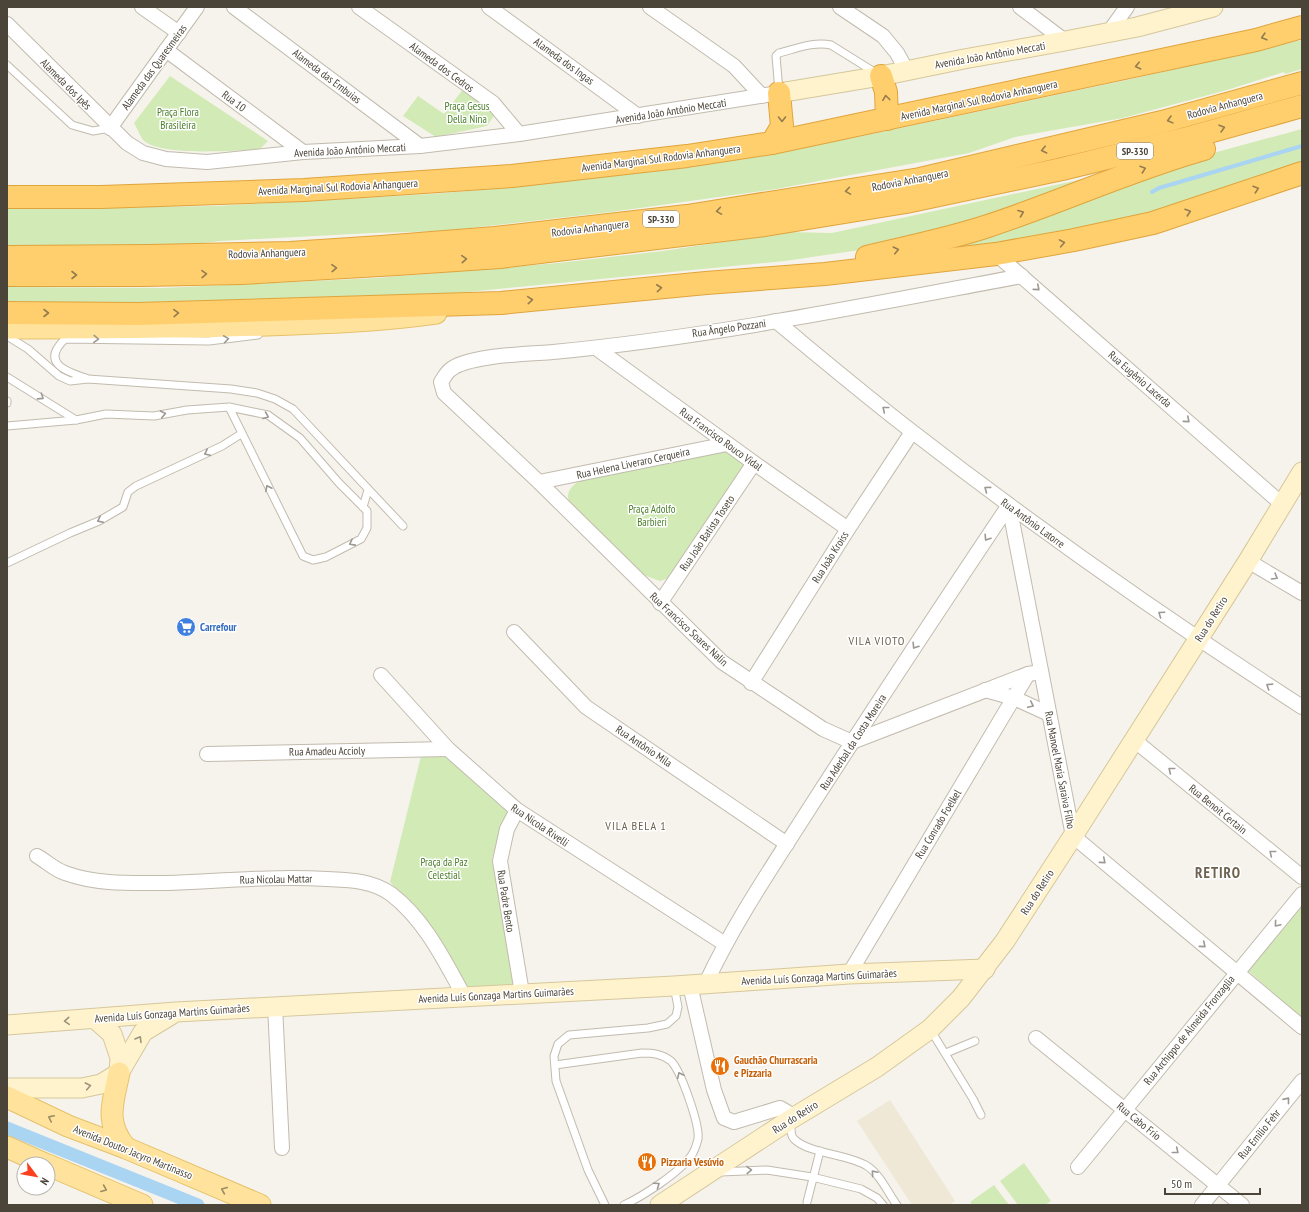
<svg xmlns="http://www.w3.org/2000/svg" width="1309" height="1212" font-family="'PT Sans Narrow',sans-serif">
<rect width="100%" height="100%" fill="#f6f3ec"/>
<path fill="#efe8d6" d="M890 1100 955 1201 949 1205H912L857 1121Z"/>
<g fill="#d2eab5">
<path d="M1302 40V69L1285 74 1284 72 1227 90 1123 118 1015 137 969 153 776 189 611 212 444 231 372 233 220 241 155 249H7V209L217 206 432 194 504 188 863 136 1132 79Z"/>
<path d="M170 76 268 141 259 150C235 150 161 157 143 140 140 136 137 128 134 123Z"/>
<path d="M464 88 496 113 487 126 436 137 403 116 418 96 444 114Z"/>
<path d="M1302 129V167L1198 201 1059 235 950 250 949 247 1169 165Z"/>
<path d="M1097 176 1026 204 880 247 785 261 425 296 166 304 7 301V287L162 288 377 278 558 263 663 251 787 232 832 233Z"/>
<path d="M726 447 747 462 669 578 660 581 641 574 571 508C565 494 568 489 580 480Z"/>
<path d="M421 756 449 757 508 812 492 858 517 988 466 987 439 937 390 882Z"/>
<path d="M1302 902V1018L1245 968Z"/>
<path d="M1024 1163 1051 1201 1045 1205H1018L1000 1181Z"/>
<path d="M994 1185 1009 1205H972L970 1202Z"/>
</g>
<g fill="none" stroke-linecap="round" stroke-linejoin="round">
<path stroke="#a9d4f2" stroke-width="4" d="M1152 192 1159 188 1302 146"/>
<path stroke="#a9d4f2" stroke-width="13" d="M7 1128 198 1205"/>
<defs>
<g id="lane">
<path d="M7 65 72 125 93 131 110 128"/>
<path d="M779 91 776 56 779 53C795 49 814 41 831 45L876 73"/>
<path d="M7 336 28 349 59 376 70 381 88 379 231 389 257 393 275 399 293 409 403 526"/>
<path d="M7 377 76 420 106 414 154 416 187 410 229 407 268 415 300 438 339 483 367 511V528L361 539 326 557 313 560 303 556 229 407"/>
<path d="M86 378C64 371 41 362 65 339L209 341 258 335"/>
<path d="M7 401V403"/>
<path d="M7 426 76 420"/>
<path d="M363 507 368 490"/>
<path d="M7 563 70 533 99 521 123 507 128 492 136 486 222 446 241 434"/>
<path d="M930 1029 973 1099 981 1115"/>
<path d="M946 1053 975 1041"/>
<path d="M555 1065 642 1053C653 1053 662 1054 671 1061 681 1071 700 1125 698 1139 697 1143 694 1152 691 1156 679 1173 643 1196 624 1205"/>
<path d="M791 1122C791 1128 790 1135 794 1139 809 1154 848 1154 867 1166 880 1174 888 1193 897 1205"/>
<path d="M720 1172 767 1170 812 1177 861 1189 877 1198 883 1205"/>
<path d="M807 1202 820 1151"/>
<path d="M605 1205 588 1170 556 1081 554 1056 558 1044 569 1035 648 1028 667 1024 676 1016 678 1007 674 986"/>
</g>
<g id="street">
<path d="M142 7 179 33"/>
<path d="M234 7 420 146"/>
<path d="M359 7 493 103 519 134"/>
<path d="M489 7 638 116"/>
<path d="M650 7 734 66 762 96"/>
<path d="M840 7 883 36 897 53 907 71"/>
<path d="M1020 7 1065 41"/>
<path d="M7 24 127 143 143 153 166 159 207 162 303 152 420 146 519 134 779 93"/>
<path d="M1109 32 1127 7"/>
<path d="M166 50 303 152"/>
<path d="M110 128 197 7"/>
<path d="M996 254 1283 505"/>
<path d="M1022 276C867 305 711 337 553 352 530 354 467 355 450 370 446 373 444 378 441 382L444 393 539 482 722 662 823 729 852 742 1028 674 1041 672"/>
<path d="M776 321C822 359 867 397 914 433 1039 530 1169 621 1302 707"/>
<path d="M596 348 754 463 848 529"/>
<path d="M539 482 727 444"/>
<path d="M1009 505 1073 836 1302 1027"/>
<path d="M1248 561 1302 593"/>
<path d="M660 603 754 463"/>
<path d="M514 632 586 707 787 844"/>
<path d="M381 675 448 749 517 810 725 944"/>
<path d="M751 683 848 529 912 432"/>
<path d="M985 690 1014 698 1049 714"/>
<path d="M1134 740 1302 877"/>
<path d="M207 754 448 749"/>
<path d="M517 810 507 829 500 861 522 993"/>
<path d="M37 856C46 861 55 870 65 873 98 885 132 883 167 883 220 881 273 876 327 879 348 880 372 880 391 894 425 920 444 960 464 996"/>
<path d="M849 974 1028 674"/>
<path d="M706 983C735 921 774 864 811 806 876 705 942 605 1009 505"/>
<path d="M690 985 714 1090 724 1118 734 1122 780 1108 787 1112 791 1119"/>
<path d="M275 1006 282 1148"/>
<path d="M1036 1038 1242 1205"/>
<path d="M1078 1167 1302 894"/>
<path d="M1202 1205 1302 1081"/>
</g>
<g id="secondary">
<path d="M779 93 881 76 964 59 1065 41 1137 27 1213 7"/>
<path d="M95 1019 112 1034 120 1058 119 1073"/>
<path d="M7 1025 176 1012 674 986 849 974 985 969"/>
<path d="M7 1088H82L101 1084 119 1073 143 1032 171 1015"/>
<path d="M660 1205 791 1119 877 1067 930 1029 961 998 1005 941 1073 836 1248 561 1302 472"/>
</g>
<g id="primary">
<path d="M7 328C94 328 180 328 267 325 324 323 380 321 436 313"/>
<path d="M119 1073C113 1102 104 1123 126 1148"/>
<path d="M7 1097 68 1126 126 1148 260 1205"/>
<path d="M7 1147 45 1164"/>
<path d="M48 1165 142 1205"/>
</g>
<g id="highway">
<path d="M881 76 886 92 887 119"/>
<path d="M772 143 782 126 779 93"/>
<path d="M7 197H101L304 190 512 176 687 156 772 143 1256 40 1302 27"/>
<path d="M7 257 149 256 290 253 381 247 495 238 687 216 920 179 1162 122 1302 83"/>
<path d="M867 257C908 247 949 239 988 226 1061 202 1130 170 1204 149"/>
<path d="M7 275H143L241 273 397 264 500 257 765 225 906 202 1062 169 1184 139 1302 106"/>
<path d="M7 313 138 314 501 303 706 283 825 274 996 254 1074 240 1153 223 1302 173"/>
</g>
</defs>
<use href="#lane" stroke="#c2bbae" stroke-width="9"/>
<use href="#street" stroke="#c2bbae" stroke-width="16"/>
<use href="#secondary" stroke="#d6c79b" stroke-width="21"/>
<use href="#primary" stroke="#e6c16a" stroke-width="23"/>
<use href="#highway" stroke="#e0a43c" stroke-width="24"/>
<use href="#lane" stroke="#fff" stroke-width="7"/>
<use href="#street" stroke="#fff" stroke-width="14"/>
<use href="#secondary" stroke="#fff3cd" stroke-width="19"/>
<use href="#primary" stroke="#ffe39c" stroke-width="21"/>
<use href="#highway" stroke="#ffcf6e" stroke-width="22"/>
</g>
<defs><path id="oneway-chevron" d="M-2-3.5L2.5 0L-2 3.5" fill="none" stroke-width="1.6" stroke-linecap="round" stroke-linejoin="round"/></defs>
<g stroke="#937c4e">
<use href="#oneway-chevron" transform="translate(1264 37) rotate(164)"/>
<use href="#oneway-chevron" transform="translate(1138 66) rotate(167)"/>
<use href="#oneway-chevron" transform="translate(886 98) rotate(-97)"/>
<use href="#oneway-chevron" transform="translate(782 119) rotate(90)"/>
<use href="#oneway-chevron" transform="translate(1170 120) rotate(165)"/>
<use href="#oneway-chevron" transform="translate(1222 128) rotate(-16)"/>
<use href="#oneway-chevron" transform="translate(1044 150) rotate(167)"/>
<use href="#oneway-chevron" transform="translate(1143 169) rotate(-19)"/>
<use href="#oneway-chevron" transform="translate(1256 189) rotate(-19)"/>
<use href="#oneway-chevron" transform="translate(848 191) rotate(171)"/>
<use href="#oneway-chevron" transform="translate(719 211) rotate(171)"/>
<use href="#oneway-chevron" transform="translate(1188 212) rotate(-18)"/>
<use href="#oneway-chevron" transform="translate(1021 213) rotate(-21)"/>
<use href="#oneway-chevron" transform="translate(1062 243) rotate(-10)"/>
<use href="#oneway-chevron" transform="translate(896 250) rotate(-13)"/>
<use href="#oneway-chevron" transform="translate(464 259) rotate(-4)"/>
<use href="#oneway-chevron" transform="translate(334 268) rotate(-3)"/>
<use href="#oneway-chevron" transform="translate(204 274) rotate(-1)"/>
<use href="#oneway-chevron" transform="translate(74 275)"/>
<use href="#oneway-chevron" transform="translate(659 288) rotate(-6)"/>
<use href="#oneway-chevron" transform="translate(530 300) rotate(-5)"/>
<use href="#oneway-chevron" transform="translate(46 313)"/>
<use href="#oneway-chevron" transform="translate(176 313) rotate(-2)"/>
</g>
<g stroke="#9c9892">
<use href="#oneway-chevron" transform="translate(1037 288) rotate(41)"/>
<use href="#oneway-chevron" transform="translate(96 339) rotate(2)"/>
<use href="#oneway-chevron" transform="translate(226 339) rotate(-8)"/>
<use href="#oneway-chevron" transform="translate(41 397) rotate(33)"/>
<use href="#oneway-chevron" transform="translate(885 409) rotate(-141)"/>
<use href="#oneway-chevron" transform="translate(163 414) rotate(-11)"/>
<use href="#oneway-chevron" transform="translate(266 416) rotate(22)"/>
<use href="#oneway-chevron" transform="translate(1187 420) rotate(41)"/>
<use href="#oneway-chevron" transform="translate(207 453) rotate(155)"/>
<use href="#oneway-chevron" transform="translate(268 488) rotate(-117)"/>
<use href="#oneway-chevron" transform="translate(987 489) rotate(-143)"/>
<use href="#oneway-chevron" transform="translate(100 520) rotate(153)"/>
<use href="#oneway-chevron" transform="translate(987 538) rotate(123)"/>
<use href="#oneway-chevron" transform="translate(352 543) rotate(152)"/>
<use href="#oneway-chevron" transform="translate(1275 577) rotate(30)"/>
<use href="#oneway-chevron" transform="translate(1161 614) rotate(-145)"/>
<use href="#oneway-chevron" transform="translate(915 646) rotate(123)"/>
<use href="#oneway-chevron" transform="translate(1269 686) rotate(-147)"/>
<use href="#oneway-chevron" transform="translate(1031 705) rotate(25)"/>
<use href="#oneway-chevron" transform="translate(1171 770) rotate(-141)"/>
<use href="#oneway-chevron" transform="translate(1272 853) rotate(-141)"/>
<use href="#oneway-chevron" transform="translate(1103 861) rotate(40)"/>
<use href="#oneway-chevron" transform="translate(1277 924) rotate(130)"/>
<use href="#oneway-chevron" transform="translate(1203 945) rotate(40)"/>
<use href="#oneway-chevron" transform="translate(680 1075) rotate(-116)"/>
<use href="#oneway-chevron" transform="translate(1287 1100) rotate(-51)"/>
<use href="#oneway-chevron" transform="translate(1176 1151) rotate(39)"/>
<use href="#oneway-chevron" transform="translate(749 1170) rotate(-2)"/>
<use href="#oneway-chevron" transform="translate(874 1173) rotate(-131)"/>
<use href="#oneway-chevron" transform="translate(657 1185) rotate(-35)"/>
</g>
<g stroke="#9c937c">
<use href="#oneway-chevron" transform="translate(67 1021) rotate(176)"/>
<use href="#oneway-chevron" transform="translate(139 1039) rotate(-59)"/>
<use href="#oneway-chevron" transform="translate(88 1086) rotate(-11)"/>
</g>
<g stroke="#9c8c66">
<use href="#oneway-chevron" transform="translate(51 1118) rotate(-154)"/>
<use href="#oneway-chevron" transform="translate(104 1189) rotate(23)"/>
<use href="#oneway-chevron" transform="translate(224 1190) rotate(-157)"/>
</g>
<defs>
<symbol id="supermarket-disc" viewBox="-11 -11 22 22"><circle r="9.5" fill="#3f7fe0" stroke="#fff"/><path d="M-6-5.5h2.5l.6 2H6L4.5 2H-2.5L-4.4-4H-6ZM-1.5 3.2a1.3 1.3 0 1 0 .1 0ZM3 3.2a1.3 1.3 0 1 0 .1 0Z" fill="#fff"/></symbol>
<symbol id="restaurant-disc" viewBox="-11 -11 22 22"><circle r="9.5" fill="#e8710a" stroke="#fff"/><path d="M-5-6h1v4h1v-4h1v4h1v-4h1v5L-1.5 .5V6h-2V.5L-5-1ZM5-6V6H3V1.5H1.5Q1.5-4 5-6Z" fill="#fff"/></symbol>
</defs>
<g fill-rule="evenodd">
<use href="#supermarket-disc" x="175" y="616" width="22" height="22"/>
<use href="#restaurant-disc" x="709" y="1055" width="22" height="22"/>
<use href="#restaurant-disc" x="636" y="1151" width="22" height="22"/>
</g>
<g text-anchor="middle" dominant-baseline="central" stroke-width="3" stroke-linejoin="round" paint-order="stroke">
<g fill="#fff" stroke="#817c74" stroke-width="1">
<rect x="1117" y="143" width="36" height="16" rx="3"/>
<rect x="643" y="211" width="36" height="16" rx="3"/>
</g>
<g font-size="10" font-weight="bold" fill="#4b4439">
<text x="1135" y="151">SP-330</text>
<text x="661" y="219">SP-330</text>
</g>
<g font-size="11" fill="#4b4439" stroke="#fff">
<text transform="translate(990 55) rotate(-10)">Avenida João Antônio Meccati</text>
<text transform="translate(564 61) rotate(36)">Alameda dos Ingas</text>
<text transform="translate(154 67) rotate(-54)">Alameda das Quaresmeiras</text>
<text transform="translate(442 67) rotate(36)">Alameda dos Cedros</text>
<text transform="translate(327 76) rotate(37)">Alameda das Embuias</text>
<text transform="translate(66 84) rotate(45)">Alameda dos Ipês</text>
<text transform="translate(979 100) rotate(-12)">Avenida Marginal Sul Rodovia Anhanguera</text>
<text transform="translate(234 101) rotate(37)">Rua 10</text>
<text transform="translate(1225 105) rotate(-15)">Rodovia Anhanguera</text>
<text transform="translate(671 111) rotate(-9)">Avenida João Antônio Meccati</text>
<text transform="translate(350 150) rotate(-3)">Avenida João Antônio Meccati</text>
<text transform="translate(661 158) rotate(-7)">Avenida Marginal Sul Rodovia Anhanguera</text>
<text transform="translate(910 180) rotate(-11)">Rodovia Anhanguera</text>
<text transform="translate(338 187) rotate(-3)">Avenida Marginal Sul Rodovia Anhanguera</text>
<text transform="translate(590 228) rotate(-7)">Rodovia Anhanguera</text>
<text transform="translate(267 253) rotate(-2)">Rodovia Anhanguera</text>
<text transform="translate(729 328) rotate(-8)">Rua Ângelo Pozzani</text>
<text transform="translate(1140 379) rotate(41)">Rua Eugênio Lacerda</text>
<text transform="translate(721 439) rotate(36)">Rua Francisco Rouco Vidal</text>
<text transform="translate(633 463) rotate(-12)">Rua Helena Liveraro Cerqueira</text>
<text transform="translate(1033 523) rotate(36)">Rua Antônio Latorre</text>
<text transform="translate(707 533) rotate(-56)">Rua João Batista Toseto</text>
<text transform="translate(830 557) rotate(-58)">Rua João Kroiss</text>
<text transform="translate(1211 619) rotate(-58)">Rua do Retiro</text>
<text transform="translate(689 629) rotate(43)">Rua Francisco Soares Nalin</text>
<text transform="translate(853 742) rotate(-57)">Rua Aderbal da Costa Moreira</text>
<text transform="translate(644 746) rotate(34)">Rua Antônio Mila</text>
<text transform="translate(327 751) rotate(-1)">Rua Amadeu Accioly</text>
<text transform="translate(1060 770) rotate(79)">Rua Manoel Maria Saraiva Filho</text>
<text transform="translate(1218 809) rotate(39)">Rua Benoit Certain</text>
<text transform="translate(938 824) rotate(-59)">Rua Conrado Foelkel</text>
<text transform="translate(540 825) rotate(34)">Rua Nicola Rivelli</text>
<text transform="translate(276 879) rotate(-1)">Rua Nicolau Mattar</text>
<text transform="translate(1037 892) rotate(-57)">Rua do Retiro</text>
<text transform="translate(506 901) rotate(81)">Rua Padre Bento</text>
<text transform="translate(819 977) rotate(-3)">Avenida Luís Gonzaga Martins Guimarães</text>
<text transform="translate(496 995) rotate(-3)">Avenida Luís Gonzaga Martins Guimarães</text>
<text transform="translate(172 1013) rotate(-4)">Avenida Luís Gonzaga Martins Guimarães</text>
<text transform="translate(1189 1030) rotate(-51)">Rua Archippo de Almeida Fronzaglia</text>
<text transform="translate(795 1117) rotate(-32)">Rua do Retiro</text>
<text transform="translate(1139 1121) rotate(39)">Rua Cabo Frio</text>
<text transform="translate(1259 1134) rotate(-51)">Rua Emílio Fehr</text>
<text transform="translate(133 1152) rotate(22)">Avenida Doutor Jacyro Martinasso</text>
</g>
<g font-size="11" fill="#4a7f2a" stroke="#fff">
<text x="467" y="106">Praça Gesus<tspan x="467" dy="13">Della Nina</tspan></text>
<text x="178" y="112">Praça Flora<tspan x="178" dy="13">Brasileira</tspan></text>
<text x="652" y="509">Praça Adolfo<tspan x="652" dy="13">Barbieri</tspan></text>
<text x="444" y="862">Praça da Paz<tspan x="444" dy="13">Celestial</tspan></text>
</g>
<g font-size="11" font-weight="bold" fill="#366cbe" stroke="#fff" text-anchor="start">
<text x="200" y="627">Carrefour</text>
</g>
<g font-size="11" font-weight="bold" fill="#c56008" stroke="#fff" text-anchor="start">
<text x="734" y="1060">Gauchão Churrascaria<tspan x="734" dy="13">e Pizzaria</tspan></text>
<text x="661" y="1162">Pizzaria Vesúvio</text>
</g>
<g font-size="12" letter-spacing="1" fill="#6e6250" stroke="#fff">
<text x="877" y="640">VILA VIOTO</text>
<text x="636" y="825">VILA BELA 1</text>
</g>
<g font-size="15" font-weight="bold" letter-spacing="1" fill="#6e6250" stroke="#fff">
<text x="1218" y="872">RETIRO</text>
</g>
</g>
<rect width="1309" height="1212" fill="none" stroke="#4b4439" stroke-width="16"/>
<g transform="translate(36 1176) rotate(122)"><circle r="19" fill="#ffffff" stroke="#b7b4b0"/>
<path d="M0-3L7 15L0 10L-7 15Z" fill="#fc3f1d"/>
<text y="-6" font-size="11" font-weight="bold" text-anchor="middle" fill="#4b4439">N</text>
</g>
<path d="M1165 1188v6h95v-6" fill="none" stroke="#4b4439" stroke-width="2"/>
<text x="1171" y="1188" font-size="12" fill="#4b4439" stroke="#ffffff" stroke-width="3" paint-order="stroke">50 m</text>
</svg>
